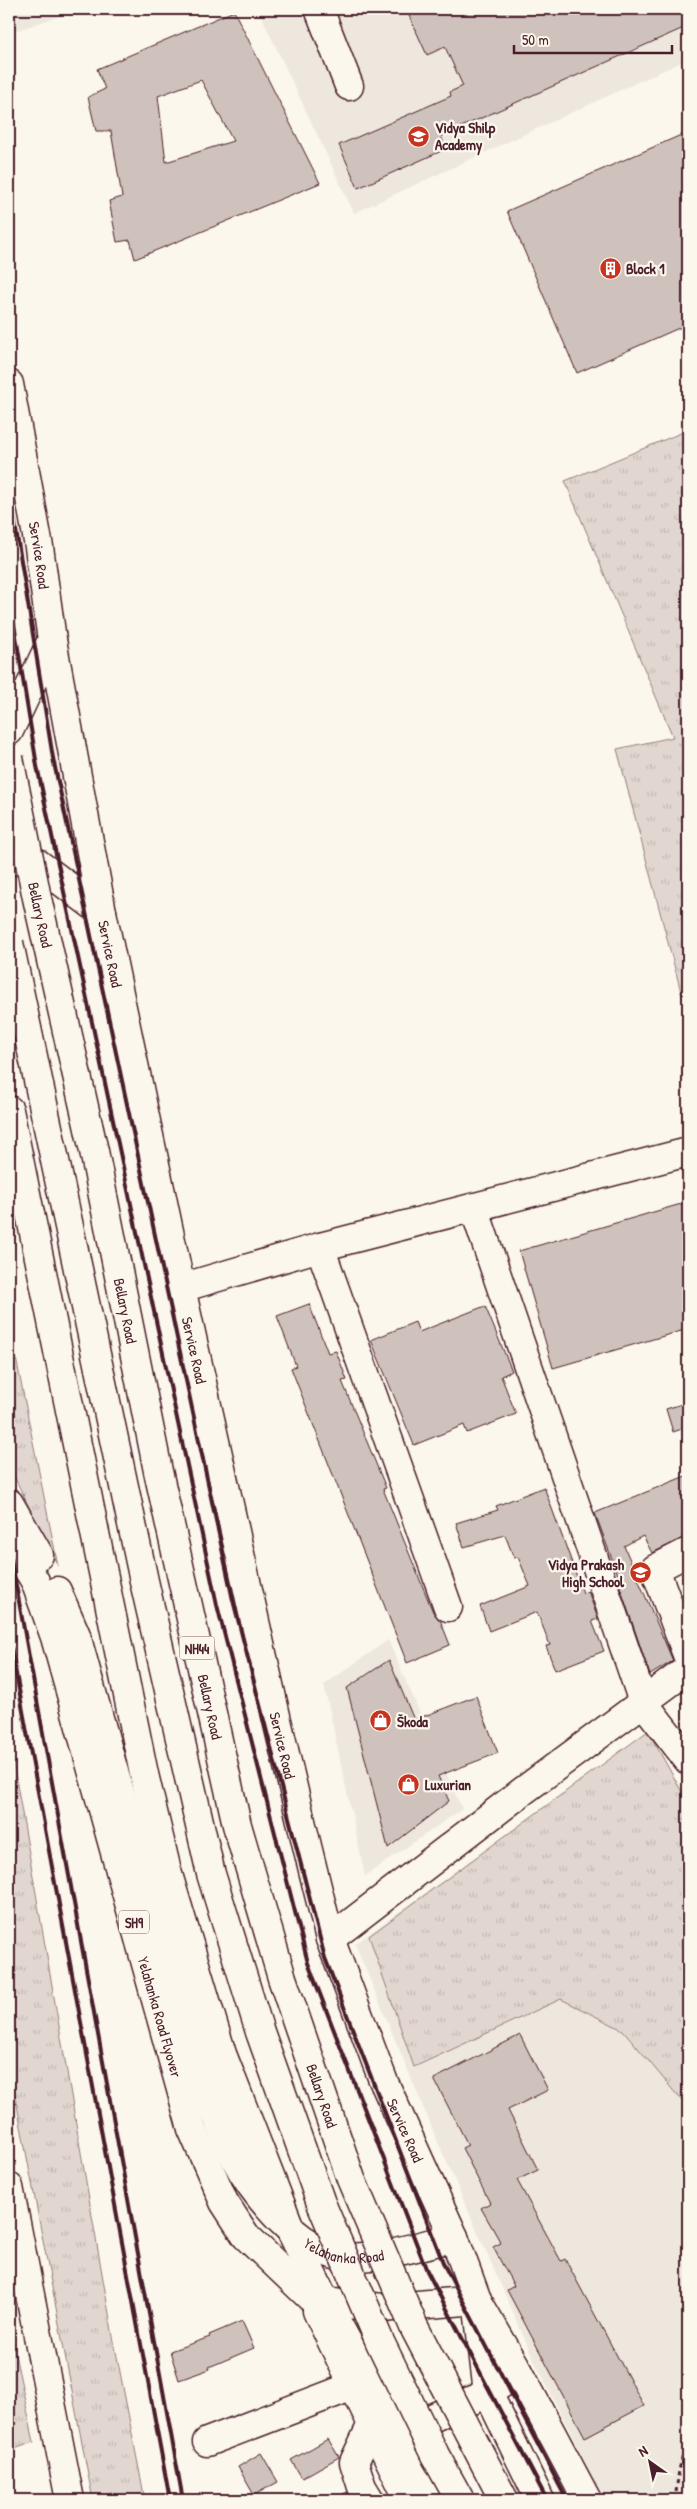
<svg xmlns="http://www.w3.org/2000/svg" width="697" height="2509" font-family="'Patrick Hand',sans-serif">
<defs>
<pattern id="grass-tufts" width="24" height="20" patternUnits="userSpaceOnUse" patternTransform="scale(1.25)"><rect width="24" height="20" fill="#e2d7d0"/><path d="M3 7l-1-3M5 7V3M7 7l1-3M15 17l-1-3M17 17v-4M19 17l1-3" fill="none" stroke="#c3b8b3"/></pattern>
</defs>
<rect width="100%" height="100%" fill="#fbf7ec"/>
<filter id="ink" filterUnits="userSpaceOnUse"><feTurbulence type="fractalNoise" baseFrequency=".02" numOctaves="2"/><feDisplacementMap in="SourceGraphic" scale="10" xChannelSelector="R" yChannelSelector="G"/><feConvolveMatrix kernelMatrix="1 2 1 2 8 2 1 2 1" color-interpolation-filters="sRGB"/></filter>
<g filter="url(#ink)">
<g fill="#eee7de">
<path d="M9 9H81L9 33Z"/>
<path d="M258 9H688V59L354 213Z"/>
<path d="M388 1640 462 1809 365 1876 324 1685Z"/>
<path d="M648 1731 688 1800V2500H604L534 2360 437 2140 355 1944Z"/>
</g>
<g fill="url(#grass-tufts)" stroke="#967b7e">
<path d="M688 430V1018L617 749 673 737 565 481Z"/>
<path d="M9 1323 58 1566 9 1466Z"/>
<path d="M648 1731 688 1803V2097L682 2101 623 2030 561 1999 414 2067 369 1936Z"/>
<path d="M9 1738 112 2331 145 2500H93L9 2064Z"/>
<path d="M9 2327 34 2442 9 2451Z"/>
</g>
<g fill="#cfc2bc" stroke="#4a1f2b" fill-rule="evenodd">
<path d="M406 9H688V26L441 136 446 149 358 188 339 145 451 96 450 92 463 86 445 47 427 55Z"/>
<path d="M234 11 320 183 135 259 130 240 117 242 109 201 122 197 111 131H96L88 97 105 89 97 69ZM201 80 233 141 166 162 158 96Z"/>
<path d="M688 132V324L577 373 507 211Z"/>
<path d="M688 1202V1329L553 1368 519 1251Z"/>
<path d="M309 1304 328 1353 336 1351 347 1380 342 1381 386 1488 383 1489 433 1612 441 1622 450 1645 407 1663 291 1368 296 1366 277 1316Z"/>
<path d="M485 1306 512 1371 501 1376 516 1414 467 1433 464 1425 414 1445 371 1340 415 1322 419 1332Z"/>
<path d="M688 1402V1427L673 1432 666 1409Z"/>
<path d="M688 1475V1536L652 1553 643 1536 624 1546 673 1661 650 1675 617 1578H619L595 1513Z"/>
<path d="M544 1487 583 1593 588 1591 598 1619 592 1621 604 1651 555 1670 546 1646 550 1645 537 1612 489 1631 480 1606 530 1586 518 1557 514 1558 505 1535 464 1547 456 1523 498 1510 496 1506Z"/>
<path d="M389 1660 414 1720 476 1696 498 1753 438 1776 449 1801 388 1848 347 1688Z"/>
<path d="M520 2035 548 2090 508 2110 538 2170 517 2180 561 2261 565 2259 644 2406 585 2437 507 2290 514 2286 493 2247 501 2243 481 2208 490 2203 462 2148 468 2145 434 2079Z"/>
<path d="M242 2321 254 2348 209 2367 210 2369 179 2380 170 2351 210 2337 209 2335Z"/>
<path d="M328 2439 339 2457 302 2478 291 2460Z"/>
<path d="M261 2453 278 2482 254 2495 238 2467Z"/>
<path d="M347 2492 352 2500H332Z"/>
</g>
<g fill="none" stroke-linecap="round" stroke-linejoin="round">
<defs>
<g id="minor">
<path d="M319 9 349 86"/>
<path d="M474 1208 643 1702 688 1760"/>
<path d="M320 1247 448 1607"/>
<path d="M181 1288 320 1247 688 1152"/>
<path d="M688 1552 655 1569 688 1657"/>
<path d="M330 1939 523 1791 688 1669"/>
<path d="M9 2187 70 2500"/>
<path d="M477 2300 519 2372 587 2500"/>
<path d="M317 2311 409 2500"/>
<path d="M207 2442 353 2386"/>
<path d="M370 2500 362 2487 354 2462 372 2424"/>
</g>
<g id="major">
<path id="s1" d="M9 384 39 547 52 640 102 912 181 1288 276 1716 307 1846 330 1939 383 2080 454 2237 477 2300 382 2308 325 2301 310 2297 246 2236 224 2202 192 2129 55 1637 35 1581 9 1538"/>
<path d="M9 731 52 640"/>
<path d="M9 861 33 860 102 912"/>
<path d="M9 1110 144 1774 167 1871 222 2054 292 2233"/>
<path d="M9 1503 39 1555"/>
<path id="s2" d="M57 1591 76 1635C112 1764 147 1894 188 2022 205 2076 218 2138 251 2185 272 2214 299 2244 334 2255 362 2264 424 2245 454 2237"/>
</g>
<g id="highway">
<path d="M292 2233 325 2301 434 2500"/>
<path d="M477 2300 488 2393 540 2500"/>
<path d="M398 2433 488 2393 519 2372"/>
</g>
</defs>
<use href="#minor" stroke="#4a1f2b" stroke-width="31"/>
<use href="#major" stroke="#4a1f2b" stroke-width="31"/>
<use href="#highway" stroke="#4a1f2b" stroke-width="31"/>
<path stroke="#4a1f2b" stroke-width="3" stroke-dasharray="4 4" stroke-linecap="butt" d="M675 2500 679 2470 688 2437"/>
<use href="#minor" stroke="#fbf7ec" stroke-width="28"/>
<use href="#major" stroke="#fbf7ec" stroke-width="28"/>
<use href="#highway" stroke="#fbf7ec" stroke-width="28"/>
<g stroke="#4a1f2b" stroke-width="4">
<path d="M9 487 53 758 233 1600 325 1958 444 2265 567 2500"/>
<path d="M9 593 37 766 217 1605 308 1963 427 2271 547 2500"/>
<path d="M9 1547 183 2500"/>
<path d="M9 1636 170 2500"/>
</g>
<defs>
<g id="highway-bridge">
<path id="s3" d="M9 758 37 898 94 1151 158 1471 237 1825 282 1978 351 2179 414 2327 504 2500"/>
<path d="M9 943 144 1581 211 1874 260 2032 321 2203 380 2342 435 2455 460 2500"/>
</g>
</defs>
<use href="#highway-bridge" stroke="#4a1f2b" stroke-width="31" stroke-linecap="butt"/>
<use href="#highway-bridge" stroke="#fbf7ec" stroke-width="28"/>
</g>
</g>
<defs>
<symbol id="school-disc" viewBox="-11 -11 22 22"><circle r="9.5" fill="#c8321e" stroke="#fbf7ec"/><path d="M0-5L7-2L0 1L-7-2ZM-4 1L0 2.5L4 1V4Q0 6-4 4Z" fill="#fff"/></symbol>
<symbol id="building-disc" viewBox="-11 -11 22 22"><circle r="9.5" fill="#c8321e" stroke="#fbf7ec"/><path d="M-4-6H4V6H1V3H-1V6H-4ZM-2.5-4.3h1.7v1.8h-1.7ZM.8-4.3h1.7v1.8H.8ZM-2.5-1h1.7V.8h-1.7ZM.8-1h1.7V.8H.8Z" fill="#fff"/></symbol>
<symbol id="shop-disc" viewBox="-11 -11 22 22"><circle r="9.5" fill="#c8321e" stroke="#fbf7ec"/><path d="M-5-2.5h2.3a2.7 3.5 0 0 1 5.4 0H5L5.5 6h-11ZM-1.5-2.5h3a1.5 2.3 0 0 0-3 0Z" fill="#fff"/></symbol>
</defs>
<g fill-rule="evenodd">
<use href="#school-disc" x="406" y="124" width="25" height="25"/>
<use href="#building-disc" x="598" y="256" width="25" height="25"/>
<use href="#school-disc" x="628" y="1560" width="25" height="25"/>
<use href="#shop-disc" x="368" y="1708" width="25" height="25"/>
<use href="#shop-disc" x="396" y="1772" width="25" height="25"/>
</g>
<g text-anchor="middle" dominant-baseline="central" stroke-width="4.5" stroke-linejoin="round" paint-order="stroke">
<g fill="#fbf7ec" stroke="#7f6065" stroke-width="1">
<rect x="179.5" y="1636.5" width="35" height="23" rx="4"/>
<rect x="119" y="1910.5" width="30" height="23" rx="4"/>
</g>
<g font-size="14" font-weight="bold" fill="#4a1f2b">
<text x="197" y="1648">NH44</text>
<text x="134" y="1922">SH9</text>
</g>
<g font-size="15" font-weight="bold" fill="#4a1f2b" stroke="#fbf7ec" text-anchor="start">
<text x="435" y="127">Vidya Shilp<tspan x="435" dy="17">Academy</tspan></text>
<text x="626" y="268">Block 1</text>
<text x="624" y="1564" text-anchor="end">Vidya Prakash<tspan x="624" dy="17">High School</tspan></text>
<text x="397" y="1721">Škoda</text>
<text x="425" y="1784">Luxurian</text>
</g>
<g font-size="15" fill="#4a1f2b" stroke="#fbf7ec">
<text stroke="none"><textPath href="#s1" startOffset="174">Service Road</textPath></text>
<text stroke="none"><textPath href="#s3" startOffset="160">Bellary Road</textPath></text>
<text stroke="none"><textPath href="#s1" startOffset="579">Service Road</textPath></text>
<text stroke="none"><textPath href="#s3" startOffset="565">Bellary Road</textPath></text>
<text stroke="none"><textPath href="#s1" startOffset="984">Service Road</textPath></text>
<text stroke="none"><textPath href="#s3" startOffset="970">Bellary Road</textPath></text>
<text stroke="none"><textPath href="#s1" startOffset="1389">Service Road</textPath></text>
<text transform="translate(160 2017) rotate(74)">Yelahanka Road Flyover</text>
<text stroke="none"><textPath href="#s3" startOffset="1375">Bellary Road</textPath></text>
<text stroke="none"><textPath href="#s1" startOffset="1794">Service Road</textPath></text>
<text stroke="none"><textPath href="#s2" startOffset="746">Yelahanka Road</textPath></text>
</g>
</g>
<rect width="697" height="2509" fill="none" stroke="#fbf7ec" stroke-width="30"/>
<rect x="15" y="15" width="667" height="2479" fill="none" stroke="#4a1f2b" stroke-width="2" filter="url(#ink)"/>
<g transform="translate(650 2462) rotate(327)" stroke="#fbf7ec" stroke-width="4" paint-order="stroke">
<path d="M0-4L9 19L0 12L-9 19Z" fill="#4a1f2b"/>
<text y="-8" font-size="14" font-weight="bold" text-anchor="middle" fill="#4a1f2b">N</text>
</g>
<path d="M514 45v8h158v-8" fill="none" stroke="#4a1f2b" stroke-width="2.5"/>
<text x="522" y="45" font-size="15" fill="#4a1f2b" stroke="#fbf7ec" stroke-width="4" paint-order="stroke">50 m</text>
</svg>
